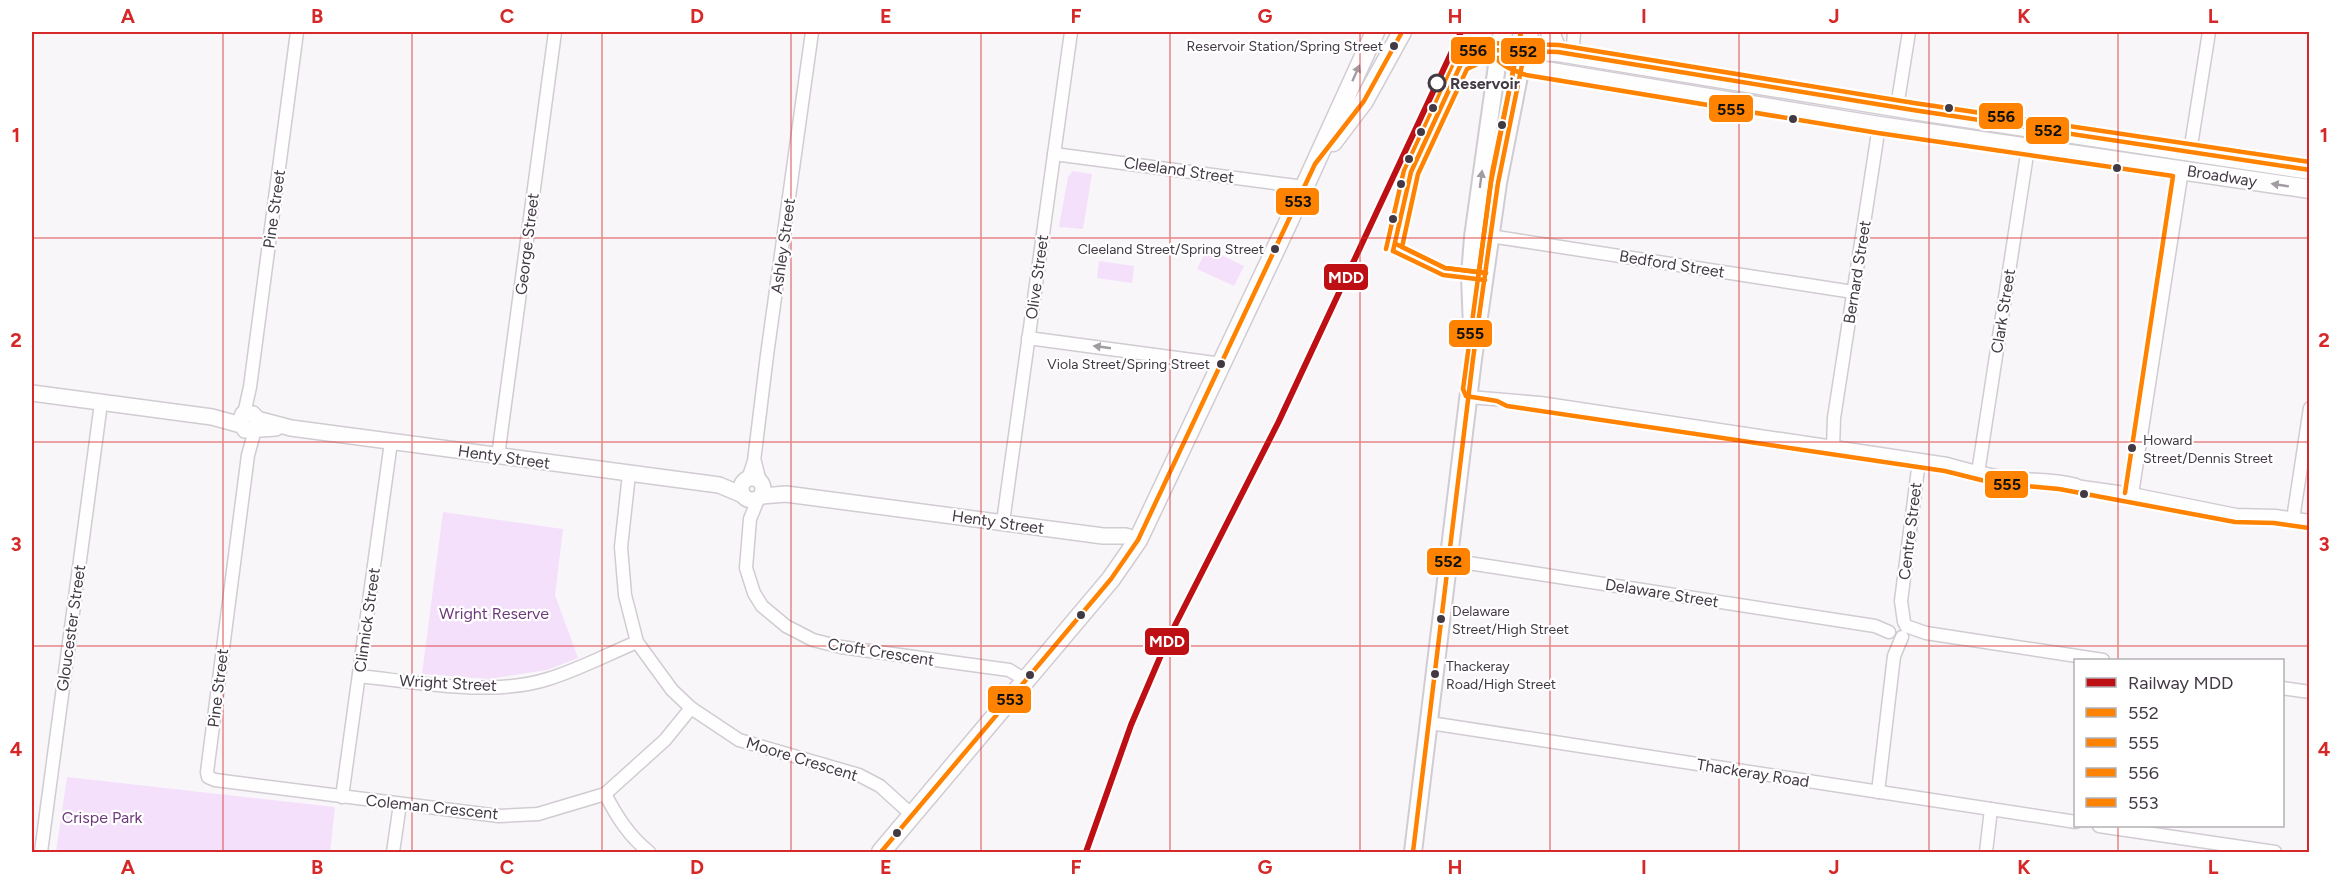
<svg xmlns="http://www.w3.org/2000/svg" width="2341" height="884" font-family="Figtree,sans-serif">
<rect width="100%" height="100%" fill="#f9f6fa"/>
<g fill="#f5e0fb">
<path d="M1073 171 1092 174 1083 229 1059 227 1068 177Z"/>
<path d="M1207 248 1244 266 1234 286 1197 269Z"/>
<path d="M1099 261 1134 266 1132 283 1097 278Z"/>
<path d="M443 512 563 529 555 595 578 658 547 670 489 679 422 674Z"/>
<path d="M67 777 335 807 330 852H56Z"/>
</g>
<g fill="none" stroke-linecap="round" stroke-linejoin="round">
<defs>
<g id="minor">
<path d="M1574 32 1573 46 1583 56"/>
<path d="M1897 107 1909 32"/>
<path d="M2190 152 2209 32"/>
<path d="M1054 154 1304 187"/>
<path d="M1490 236 1853 292"/>
<path d="M1028 338 1222 364"/>
<path d="M1469 397 1540 403 1947 464C1968 470 1989 476 2011 478 2033 481 2054 478 2076 485"/>
<path d="M244 414 250 387 297 32"/>
<path d="M255 430 248 455 207 772 208 777 215 780 499 816 538 814 605 794 665 740 691 708"/>
<path d="M1833 448 1834 418 1879 126"/>
<path d="M498 456 555 32"/>
<path d="M755 462 760 482"/>
<path d="M1978 473 2028 148"/>
<path d="M629 474 621 547 625 595 637 642 672 690 691 708 739 740 859 775 880 786 912 815"/>
<path d="M748 479 754 461 767 355 812 32"/>
<path d="M2068 485 2132 494 2236 515 2275 516 2310 521"/>
<path d="M2132 494 2182 170"/>
<path d="M759 497 750 519 746 568 754 593 762 606 786 626 813 640 841 647 1009 670 1026 680"/>
<path d="M2293 519 2310 408"/>
<path d="M1003 522 1071 32"/>
<path d="M1449 560 1875 626 1889 632"/>
<path d="M1904 622 1901 601 1919 461"/>
<path d="M1906 626 1926 633 2103 660"/>
<path d="M359 676C416 682 492 697 548 679 578 670 608 654 637 642"/>
<path d="M2282 688 2310 692"/>
<path d="M1430 723 2076 822"/>
<path d="M1878 792 1894 656 1902 637"/>
<path d="M605 794C617 817 629 836 649 852"/>
<path d="M342 797 391 442"/>
<path d="M2099 826 2275 852"/>
<path d="M41 852 101 403"/>
<path d="M393 852 400 804"/>
<path d="M1986 852 1991 809"/>
</g>
<g id="tertiary">
<path d="M32 393 212 417 241 425"/>
<path d="M257 419 291 428 719 485 743 495"/>
<path d="M257 427V419L253 414H243L240 422 245 430 276 428"/>
<circle cx="752" cy="489" r="11"/>
<path d="M761 496 786 494 1103 536H1126L1138 540"/>
</g>
<g id="secondary">
<path d="M1472 328 1470 276 1473 237 1499 51"/>
<path d="M1413 852 1473 359 1498 183 1521 66"/>
</g>
<g id="primary">
<path d="M1503 32 1499 51 1510 61 1527 68 1879 126 2310 189"/>
<path d="M1550 32 1558 52"/>
<path d="M1499 50 1558 52 1913 110 2310 170"/>
<path d="M1522 62 1529 32"/>
<path d="M1333 142 1364 101 1402 32"/>
<path d="M881 852 1111 579 1138 540 1287 225 1375 32"/>
</g>
</defs>
<use href="#minor" stroke="#d1cbd2" stroke-width="15"/>
<use href="#tertiary" stroke="#d1cbd2" stroke-width="18"/>
<use href="#secondary" stroke="#d1cbd2" stroke-width="20"/>
<use href="#primary" stroke="#d1cbd2" stroke-width="21"/>
<use href="#minor" stroke="#fefefe" stroke-width="12"/>
<use href="#tertiary" stroke="#fefefe" stroke-width="15"/>
<use href="#secondary" stroke="#fefefe" stroke-width="16"/>
<use href="#primary" stroke="#fefefe" stroke-width="18"/>
<defs>
<g id="bus-1">
<path d="M1393 251 1411 172 1461 64 1488 50 1558 52 1913 110 2310 170"/>
<path d="M1393 251 1443 275 1485 280"/>
<path d="M1413 852 1473 359 1498 183 1525 50"/>
</g>
<g id="bus-2">
<path d="M1521 32 1491 182 1463 389 1466 396 1497 401 1507 406 1945 471 1993 483 2059 489 2235 522 2274 523 2309 528"/>
<path d="M1493 46 1492 51C1497 65 1513 70 1526 75L1878 133 2173 176 2125 493"/>
<path d="M1486 273 1445 268 1402 247 1418 174 1467 69 1490 58H1525"/>
</g>
<g id="bus-3">
<path d="M1396 244 1445 268 1486 273"/>
<path d="M1386 249 1404 170 1454 61 1487 43 1559 45 1914 103 2310 162"/>
<path d="M1478 279 1492 173 1521 32"/>
</g>
<path id="bus-4" d="M881 852 1111 579 1138 540 1315 164 1364 101 1402 32"/>
</defs>
<use href="#bus-1" stroke="#fff" stroke-width="9"/>
<use href="#bus-2" stroke="#fff" stroke-width="9"/>
<use href="#bus-3" stroke="#fff" stroke-width="9"/>
<use href="#bus-4" stroke="#fff" stroke-width="9"/>
<use href="#bus-1" stroke="#ff8200" stroke-width="4.5"/>
<use href="#bus-2" stroke="#ff8200" stroke-width="4.5"/>
<use href="#bus-3" stroke="#ff8200" stroke-width="4.5"/>
<use href="#bus-4" stroke="#ff8200" stroke-width="4.5"/>
<defs>
<path id="rail-1" d="M1086 852 1131 725 1167 641 1278 423 1461 32"/>
</defs>
<use href="#rail-1" stroke="#fff" stroke-width="10"/>
<use href="#rail-1" stroke="#be1014" stroke-width="6"/>
</g>
<defs><path id="oneway-solid" d="M-6-.8H1V-3.2L6.5 0L1 3.2V.8H-6Z" transform="scale(1.5)"/></defs>
<g fill="#a09ca2">
<use href="#oneway-solid" transform="translate(1356 73) rotate(-66)"/>
<use href="#oneway-solid" transform="translate(1481 179) rotate(-82)"/>
<use href="#oneway-solid" transform="translate(2280 185) rotate(-171)"/>
<use href="#oneway-solid" transform="translate(1102 347) rotate(-172)"/>
</g>
<path fill="none" stroke="#d62828" stroke-width="1.5" stroke-opacity="0.55" d="M223 32V852M412 32V852M602 32V852M791 32V852M981 32V852M1170 32V852M1360 32V852M1550 32V852M1739 32V852M1929 32V852M2118 32V660M32 238H2310M32 442H2310M32 646H2310M2118 826V852"/>
<g fill="#433945" stroke="#fff" stroke-width="2">
<circle cx="1394" cy="46" r="5"/>
<circle cx="1433" cy="108" r="5"/>
<circle cx="1949" cy="108" r="5"/>
<circle cx="1793" cy="119" r="5"/>
<circle cx="1502" cy="125" r="5"/>
<circle cx="1421" cy="132" r="5"/>
<circle cx="1409" cy="159" r="5"/>
<circle cx="2117" cy="168" r="5"/>
<circle cx="1401" cy="184" r="5"/>
<circle cx="1393" cy="219" r="5"/>
<circle cx="1275" cy="249" r="5"/>
<circle cx="1221" cy="364" r="5"/>
<circle cx="2132" cy="448" r="5"/>
<circle cx="2084" cy="494" r="5"/>
<circle cx="1081" cy="615" r="5"/>
<circle cx="1441" cy="619" r="5"/>
<circle cx="1435" cy="674" r="5"/>
<circle cx="1030" cy="675" r="5"/>
<circle cx="897" cy="833" r="5"/>
</g>
<circle fill="#fff" stroke="#433945" stroke-width="3" cx="1437" cy="83" r="8"/>
<g text-anchor="middle" dominant-baseline="central" stroke-width="4.5" stroke-linejoin="round" paint-order="stroke">
<g font-size="14" fill="#433945" stroke="#fff" text-anchor="end">
<text x="1383" y="46">Reservoir Station/Spring Street</text>
<text x="1264" y="249">Cleeland Street/Spring Street</text>
<text x="1210" y="364">Viola Street/Spring Street</text>
<text x="2143" y="440" text-anchor="start">Howard<tspan x="2143" dy="18">Street/Dennis Street</tspan></text>
<text x="1452" y="611" text-anchor="start">Delaware<tspan x="1452" dy="18">Street/High Street</tspan></text>
<text x="1446" y="666" text-anchor="start">Thackeray<tspan x="1446" dy="18">Road/High Street</tspan></text>
</g>
<g font-size="16" font-weight="bold" fill="#433945" stroke="#fff" text-anchor="start">
<text x="1450" y="83">Reservoir</text>
</g>
<g font-size="16" fill="#433945" stroke="#fff">
<text transform="translate(1179 170) rotate(8)">Cleeland Street</text>
<text transform="translate(2222 176) rotate(9)">Broadway</text>
<text transform="translate(274 209) rotate(-82)">Pine Street</text>
<text transform="translate(527 244) rotate(-83)">George Street</text>
<text transform="translate(783 246) rotate(-82)">Ashley Street</text>
<text transform="translate(1672 264) rotate(9)">Bedford Street</text>
<text transform="translate(1857 272) rotate(-81)">Bernard Street</text>
<text transform="translate(1037 277) rotate(-82)">Olive Street</text>
<text transform="translate(2003 311) rotate(-81)">Clark Street</text>
<text transform="translate(504 457) rotate(8)">Henty Street</text>
<text transform="translate(998 522) rotate(8)">Henty Street</text>
<text transform="translate(1910 531) rotate(-83)">Centre Street</text>
<text transform="translate(1662 593) rotate(9)">Delaware Street</text>
<text transform="translate(367 620) rotate(-82)">Clinnick Street</text>
<text transform="translate(71 628) rotate(-82)">Gloucester Street</text>
<text transform="translate(881 652) rotate(9)">Croft Crescent</text>
<text transform="translate(448 683) rotate(3)">Wright Street</text>
<text transform="translate(218 688) rotate(-83)">Pine Street</text>
<text transform="translate(802 759) rotate(17)">Moore Crescent</text>
<text transform="translate(1753 773) rotate(9)">Thackeray Road</text>
<text transform="translate(432 807) rotate(6)">Coleman Crescent</text>
</g>
<g font-size="16" fill="#6d387c" stroke="#fff">
<text x="494" y="613">Wright Reserve</text>
<text x="102" y="817">Crispe Park</text>
</g>
</g>
<g stroke="#fff" stroke-width="2">
<rect x="1450" y="36" width="46" height="29" rx="6" fill="#ff8200"/>
<rect x="1500" y="37" width="46" height="28" rx="6" fill="#ff8200"/>
<rect x="1708" y="94" width="46" height="29" rx="6" fill="#ff8200"/>
<rect x="1978" y="102" width="46" height="28" rx="6" fill="#ff8200"/>
<rect x="2025" y="116" width="45" height="29" rx="6" fill="#ff8200"/>
<rect x="1275" y="187" width="45" height="29" rx="6" fill="#ff8200"/>
<rect x="1323" y="263" width="46" height="28" rx="6" fill="#be1014"/>
<rect x="1448" y="319" width="45" height="29" rx="6" fill="#ff8200"/>
<rect x="1984" y="470" width="45" height="29" rx="6" fill="#ff8200"/>
<rect x="1426" y="547" width="45" height="29" rx="6" fill="#ff8200"/>
<rect x="1144" y="627" width="46" height="29" rx="6" fill="#be1014"/>
<rect x="987" y="685" width="45" height="29" rx="6" fill="#ff8200"/>
</g>
<g font-size="16" text-anchor="middle" font-weight="bold" fill="#fff">
<text x="1346" y="283">MDD</text>
<text x="1167" y="647">MDD</text>
</g>
<g font-size="16" text-anchor="middle" font-weight="bold" fill="#111">
<text x="1473" y="56">556</text>
<text x="1523" y="57">552</text>
<text x="1731" y="115">555</text>
<text x="2001" y="122">556</text>
<text x="2048" y="136">552</text>
<text x="1298" y="207">553</text>
<text x="1470" y="339">555</text>
<text x="2007" y="490">555</text>
<text x="1448" y="567">552</text>
<text x="1010" y="705">553</text>
</g>
<rect width="2341" height="884" fill="none" stroke="#ffffff" stroke-width="66"/>
<rect x="2074" y="659" width="210" height="168" fill="#ffffff" stroke="#b4b0b5" stroke-width="1.5"/>
<rect x="2086" y="678" width="30" height="9" fill="#be1014" stroke="#b4b0b5" stroke-width="1.5"/>
<text x="2128" y="689" font-size="18" fill="#433945">Railway MDD</text>
<rect x="2086" y="708" width="30" height="9" fill="#ff8200" stroke="#b4b0b5" stroke-width="1.5"/>
<text x="2128" y="719" font-size="18" fill="#433945">552</text>
<rect x="2086" y="738" width="30" height="9" fill="#ff8200" stroke="#b4b0b5" stroke-width="1.5"/>
<text x="2128" y="749" font-size="18" fill="#433945">555</text>
<rect x="2086" y="768" width="30" height="9" fill="#ff8200" stroke="#b4b0b5" stroke-width="1.5"/>
<text x="2128" y="779" font-size="18" fill="#433945">556</text>
<rect x="2086" y="798" width="30" height="9" fill="#ff8200" stroke="#b4b0b5" stroke-width="1.5"/>
<text x="2128" y="809" font-size="18" fill="#433945">553</text>
<rect x="33" y="33" width="2275" height="818" fill="none" stroke="#d62828" stroke-width="2"/>
<g font-size="20" text-anchor="middle" font-weight="bold" fill="#d62828">
<text x="128" y="23">A</text>
<text x="317" y="23">B</text>
<text x="507" y="23">C</text>
<text x="697" y="23">D</text>
<text x="886" y="23">E</text>
<text x="1076" y="23">F</text>
<text x="1265" y="23">G</text>
<text x="1455" y="23">H</text>
<text x="1644" y="23">I</text>
<text x="1834" y="23">J</text>
<text x="2024" y="23">K</text>
<text x="2213" y="23">L</text>
<text x="16" y="142">1</text>
<text x="2324" y="142">1</text>
<text x="16" y="347">2</text>
<text x="2324" y="347">2</text>
<text x="16" y="551">3</text>
<text x="2324" y="551">3</text>
<text x="16" y="756">4</text>
<text x="2324" y="756">4</text>
<text x="128" y="874">A</text>
<text x="317" y="874">B</text>
<text x="507" y="874">C</text>
<text x="697" y="874">D</text>
<text x="886" y="874">E</text>
<text x="1076" y="874">F</text>
<text x="1265" y="874">G</text>
<text x="1455" y="874">H</text>
<text x="1644" y="874">I</text>
<text x="1834" y="874">J</text>
<text x="2024" y="874">K</text>
<text x="2213" y="874">L</text>
</g>
</svg>
